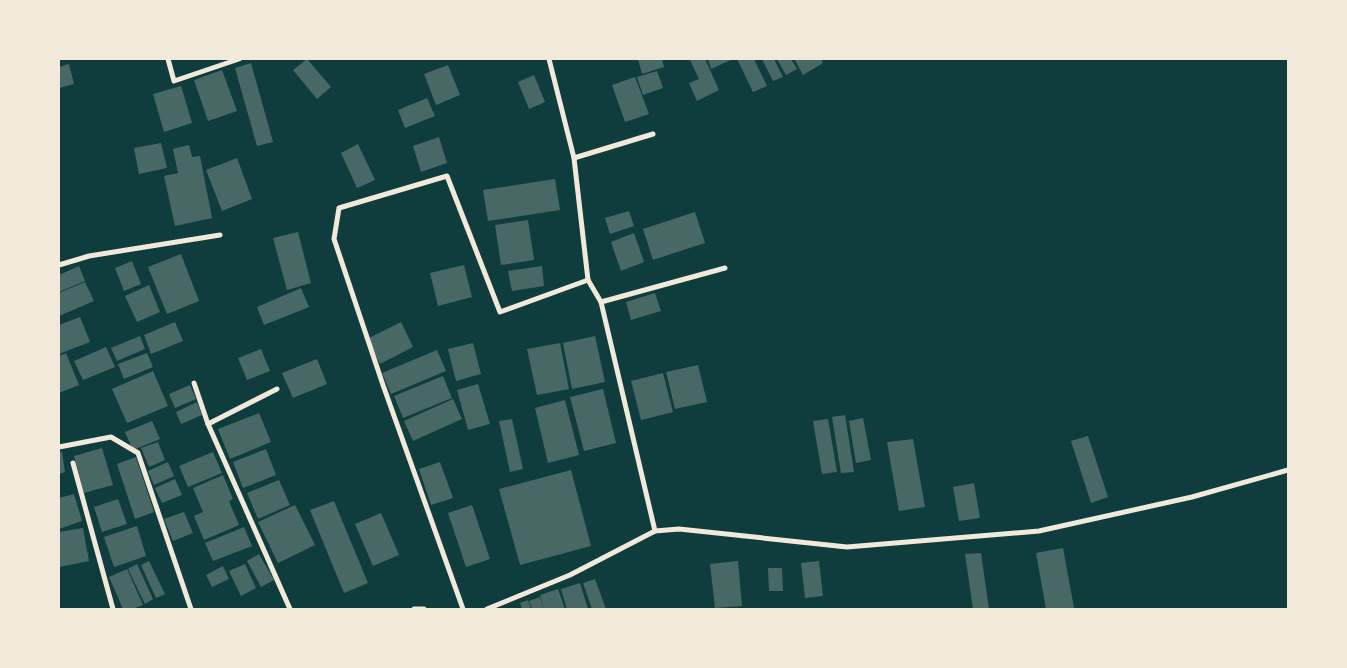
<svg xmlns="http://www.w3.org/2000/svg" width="1347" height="668" font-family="'Crimson Pro',serif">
<rect width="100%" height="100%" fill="#0f3d3e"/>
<g fill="#486865">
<path d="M307 59 331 87 317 99 293 70Z"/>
<path d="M638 59H662L664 67 642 74Z"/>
<path d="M693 59H705L719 90 697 101 689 83 699 79 690 60Z"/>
<path d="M708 59H733L711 69Z"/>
<path d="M737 59H754L767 86 753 92Z"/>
<path d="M762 59H774L783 77 773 81Z"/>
<path d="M777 59H791L797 69 786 75Z"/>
<path d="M821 59 823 63 803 75 795 60Z"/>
<path d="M251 63 273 142 257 146 235 68Z"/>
<path d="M69 64 74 84 59 88V67Z"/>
<path d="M448 65 460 95 436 105 424 74Z"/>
<path d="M222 70 237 111 208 121 194 80Z"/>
<path d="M657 71 663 88 643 95 637 77Z"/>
<path d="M534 75 545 102 529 109 518 82Z"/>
<path d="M635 77 649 114 625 122 612 85Z"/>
<path d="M181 86 192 123 164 132 153 94Z"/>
<path d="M427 98 435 116 405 128 398 110Z"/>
<path d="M439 137 447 163 421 172 413 146Z"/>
<path d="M161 143 167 168 139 174 134 148Z"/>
<path d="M358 144 375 180 357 188 341 153Z"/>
<path d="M189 145 192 157 200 156 212 218 175 226 164 176 178 173 173 149Z"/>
<path d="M237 158 252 199 222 211 206 170Z"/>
<path d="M555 179 560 210 488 221 483 190Z"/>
<path d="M629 211 634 226 610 234 605 218Z"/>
<path d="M695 212 705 243 653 260 643 229Z"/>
<path d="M528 220 534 260 501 265 495 225Z"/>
<path d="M298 232 311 283 287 290 273 238Z"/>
<path d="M634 233 644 262 621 271 611 242Z"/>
<path d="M181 254 199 301 167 314 148 267Z"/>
<path d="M132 261 141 284 124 291 115 268Z"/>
<path d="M464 265 472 297 438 306 430 273Z"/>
<path d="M79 266 85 281 59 292V275Z"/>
<path d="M542 266 544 286 512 291 508 271Z"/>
<path d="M85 282 94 301 59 316V293Z"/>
<path d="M149 285 160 312 137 322 125 296Z"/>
<path d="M301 288 309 307 264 325 257 307Z"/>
<path d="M655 293 661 311 631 320 626 302Z"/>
<path d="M80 317 90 342 59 354V325Z"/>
<path d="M175 322 183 341 151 354 144 335Z"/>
<path d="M401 322 413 347 380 364 367 339Z"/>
<path d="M140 336 145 349 117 361 111 348Z"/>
<path d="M595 336 605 382 572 389 563 343Z"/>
<path d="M473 343 481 374 456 381 448 349Z"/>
<path d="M560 343 569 389 537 395 527 349Z"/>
<path d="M106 347 115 367 83 380 74 361Z"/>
<path d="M261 349 270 371 247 380 238 358Z"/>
<path d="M437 350 446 371 391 394 382 373Z"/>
<path d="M66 353 79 385 59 393V356Z"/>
<path d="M147 353 153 367 124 379 118 364Z"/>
<path d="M317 359 327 384 293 398 282 373Z"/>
<path d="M698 365 707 402 675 409 666 372Z"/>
<path d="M153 371 168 406 127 423 112 389Z"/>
<path d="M663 373 673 412 641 420 631 381Z"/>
<path d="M443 376 452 398 403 418 394 396Z"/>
<path d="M478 384 490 424 468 430 457 390Z"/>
<path d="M190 385 196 399 175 408 169 394Z"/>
<path d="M603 389 616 443 584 451 570 397Z"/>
<path d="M453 399 462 419 413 441 404 421Z"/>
<path d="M565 400 579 455 548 463 535 408Z"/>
<path d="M197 402 202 415 181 424 176 412Z"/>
<path d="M259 413 271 442 230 459 218 429Z"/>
<path d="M845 415 854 472 841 473 832 417Z"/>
<path d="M863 418 871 460 856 463 849 421Z"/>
<path d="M512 419 523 469 510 472 499 421Z"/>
<path d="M828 419 837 472 822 474 813 421Z"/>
<path d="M152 421 160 439 133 450 125 432Z"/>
<path d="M1088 436 1108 497 1091 503 1071 441Z"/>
<path d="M913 439 925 507 899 511 887 442Z"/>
<path d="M158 442 165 460 149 467 141 448Z"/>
<path d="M102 448 113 485 84 493 74 456Z"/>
<path d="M266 449 276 475 243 488 233 462Z"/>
<path d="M62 452 65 472 59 474V453Z"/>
<path d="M213 452 222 473 188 487 179 466Z"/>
<path d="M136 457 154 512 135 519 117 464Z"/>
<path d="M168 462 174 476 154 485 148 471Z"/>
<path d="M440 462 453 498 431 505 419 469Z"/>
<path d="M571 470 591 546 520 565 499 489Z"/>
<path d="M223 475 233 499 229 501 239 525 204 540 194 516 203 512 193 488Z"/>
<path d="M175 479 182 495 162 503 155 488Z"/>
<path d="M279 480 290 505 258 519 247 493Z"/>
<path d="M974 483 980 518 959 521 953 487Z"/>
<path d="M74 494 82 521 59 529V498Z"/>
<path d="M118 499 127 524 102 532 94 507Z"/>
<path d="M334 501 368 583 344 593 310 510Z"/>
<path d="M295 505 315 545 278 563 258 522Z"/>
<path d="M472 505 490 559 466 567 448 513Z"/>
<path d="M184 512 193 533 173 541 164 519Z"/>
<path d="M381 513 399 555 373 566 355 524Z"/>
<path d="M137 526 146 556 114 567 104 537Z"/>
<path d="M244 527 252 546 213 561 205 543Z"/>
<path d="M83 528 89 561 59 567V532Z"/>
<path d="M1063 548 1074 608 1046 609 1036 553Z"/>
<path d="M981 553 989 609H973L965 554Z"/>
<path d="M259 554 274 580 261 587 247 561Z"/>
<path d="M149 561 165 594 156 598 141 565Z"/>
<path d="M738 561 742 606 715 608 710 564Z"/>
<path d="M819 561 823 596 805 598 801 563Z"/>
<path d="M137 564 153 599 145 604 128 569Z"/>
<path d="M245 564 256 588 241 596 229 571Z"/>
<path d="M223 566 229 579 212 587 206 575Z"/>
<path d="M768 568H782L783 591H769Z"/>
<path d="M127 569 143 605 132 609H123L109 577Z"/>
<path d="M595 579 606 609H592L583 583Z"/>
<path d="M580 583 588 609H567L561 589Z"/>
<path d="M558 589 565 609H544L540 595Z"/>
<path d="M540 597 544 609H532L529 601Z"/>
<path d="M528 600 531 609H522L520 603Z"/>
</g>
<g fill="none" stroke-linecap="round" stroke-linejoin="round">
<g stroke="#f1e9da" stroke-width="5">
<path d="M168 59 174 81 239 59"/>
<path d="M549 59 574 158 588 280"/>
<path d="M574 158 653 134"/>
<path d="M59 265 89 256 220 235"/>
<path d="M601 302 725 268"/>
<path d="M194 383 208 424 290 609"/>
<path d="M208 424 277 389"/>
<path d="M59 447 111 437 138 453 191 609"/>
<path d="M73 463 113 609"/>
<path d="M414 609H424"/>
<path d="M463 609 383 385 334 239 339 208 447 176 500 312 588 280 601 302 655 531"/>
<path d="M487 609 570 575 655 531 679 529 847 547 1039 531 1192 497 1288 470"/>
</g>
</g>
<rect width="1347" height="668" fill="none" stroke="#f1e9da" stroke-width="120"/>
</svg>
